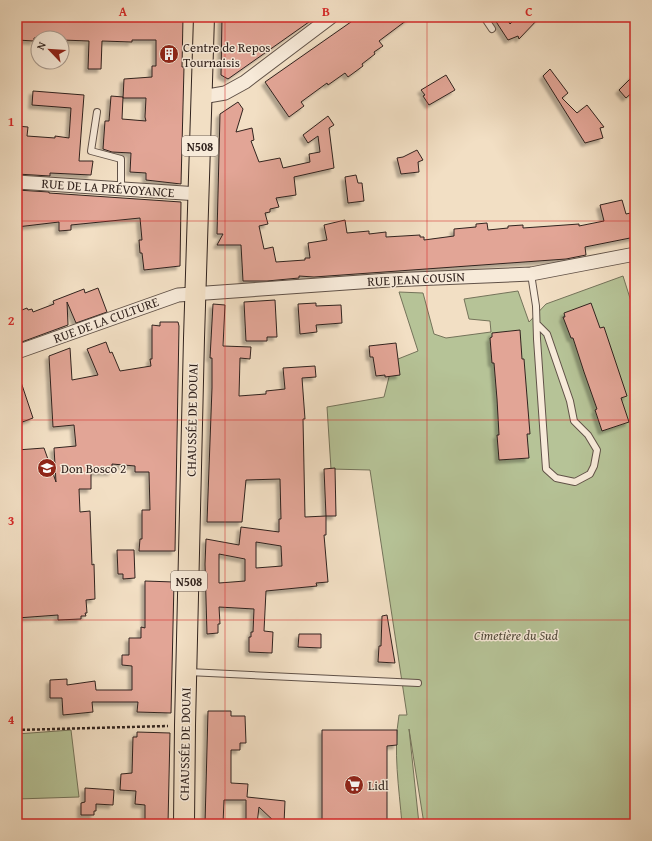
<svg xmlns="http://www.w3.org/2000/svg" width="652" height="841" font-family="'Gentium Book Plus',serif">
<defs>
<filter id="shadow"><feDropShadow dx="-3.5" dy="3.5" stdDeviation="1" flood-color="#0004"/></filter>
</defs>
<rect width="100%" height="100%" fill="#f2dfc4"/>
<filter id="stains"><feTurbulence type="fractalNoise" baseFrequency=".005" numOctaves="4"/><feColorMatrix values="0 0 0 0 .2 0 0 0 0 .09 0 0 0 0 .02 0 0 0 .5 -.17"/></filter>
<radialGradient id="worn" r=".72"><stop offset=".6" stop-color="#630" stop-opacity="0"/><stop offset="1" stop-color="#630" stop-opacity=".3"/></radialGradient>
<g fill="#b6c397" stroke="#74735a">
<path d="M623 276 635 314V824H424L409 729 419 824H402C399 788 393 751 399 715H407L370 470 331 469 327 407 384 397 393 361 418 351 399 292 423 293 434 334 446 338 491 332 490 321 469 319 464 299 518 291 529 322 546 304Z"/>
<path d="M71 730 79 797 17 799V734Z"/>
</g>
<g fill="#e2a596" stroke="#31231e" fill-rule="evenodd" filter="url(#shadow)">
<path d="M17 17H183L182 67H184L181 184 146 180V173L130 172 131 153 112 152 103 149 105 121H109L111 96 123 97 122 119 146 121 145 117 146 98H123L124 79 152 77V66H156V40H132V42L102 41 101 69H88L89 41 62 40V38H34V41L17 40Z"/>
<path d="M222 17H270L271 20 287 17H316L228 79 221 75Z"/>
<path d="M358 17H411L379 41 383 46 374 52 375 54 362 64 363 66 348 77 345 73 328 85 327 83 301 102 304 106 289 117 265 82Z"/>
<path d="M493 17H506L510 24 517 17H540L519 39 518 36 508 40Z"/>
<path d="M550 69 568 93 562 98 577 113 587 105 604 127 600 128 603 138 585 143 543 76Z"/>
<path d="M635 74V90L626 98 619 90Z"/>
<path d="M446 75 455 90 429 105 423 96 425 95 421 90Z"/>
<path d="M33 91 84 95 79 161H93L91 175 50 173V176L17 174V126L28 127 27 136 55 138V136L69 138 71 108 32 105Z"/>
<path d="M238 102 243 109 236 132 252 128 254 140 251 141 259 162 280 158 283 168 310 162 309 154 320 152 318 136 308 143 303 135 328 116 334 125 329 128 334 168 294 177 296 195 276 198 279 207 270 209V212L265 213 268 224 259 226 264 249 273 247 276 262 305 260V258H310L308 243 327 240 324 225 345 220 347 233 369 231V234L386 232V237L420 235V237H424V240L454 236V229L476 227V224L487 223 488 230 508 228V226L523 225V228L579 224V226L604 221 600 205 622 200 626 214 635 212V237L585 247 586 255 566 259 314 277 299 276V278L267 281H243L241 245H217L223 234H217L220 114Z"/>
<path d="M417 150 423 160 418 162 419 172 401 174 397 158 403 157Z"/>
<path d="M356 175 358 183H362L364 201 348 203 345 177Z"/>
<path d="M17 190 49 192V193L181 202 180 266 144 270 142 253H140L139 240H142L140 218 71 225V230L59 231V222L17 227Z"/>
<path d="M98 288 107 312 76 323 67 302 68 325 19 343 17 336V312L27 308 28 310 32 309 33 312 54 304 53 301 84 289 85 293Z"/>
<path d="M275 300 277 337H267V341H246L244 302Z"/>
<path d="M316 303V306L341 305 342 323 316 325 317 332 300 334 298 304Z"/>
<path d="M591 303 600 328 604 327 627 396 621 398 629 422 602 431 595 410 597 409 584 372 573 338H571L563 317H565L564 313Z"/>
<path d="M213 304 225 305 223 346 251 347 250 359 240 358 239 396 266 394V391L285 389 283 368 315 366 316 377 302 378 305 419H303L305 517 326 516V535H324L328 582 316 583 317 586 266 591 264 631 273 632 272 653 249 652V637H251V632H253L254 609 219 607 220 624H218V633L207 634 205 564 206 539 239 545 241 527 279 532V519H281L280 479 246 480 242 522H207L212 388V358H210ZM256 542 281 546 282 566 256 568ZM219 554 245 559V581L219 583Z"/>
<path d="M160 322H178L179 326 175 551H139L140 539H142V510H150L149 472H135V466L112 464V472H91V489H79L80 512 90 511 92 565 94 564 95 599 86 600 87 613H85L86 616H81V619L58 620V615L17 618V450L44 448 56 482 54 448 76 446 74 425 53 427 49 356 70 348 72 380 98 375 87 349 106 342 110 353 112 352 120 371 151 366 150 359H152V325L160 326Z"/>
<path d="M520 330 522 359H524L530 434H527L529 458 499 460 497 435H499L497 399 494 363H492L490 338 492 337V333Z"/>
<path d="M396 343 400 375 385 377V375L376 376 373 357H370L369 346Z"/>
<path d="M17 376H19L33 418 17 424Z"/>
<path d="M335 468 336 516H326L324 469Z"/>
<path d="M117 550H134L135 578 123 579V574H118Z"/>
<path d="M145 581 174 582 171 713 137 712 138 702H92L93 712 63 715 62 698H50V680L67 679V685L95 681 96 690H132V666L122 665V655H129V638H141V627L145 628Z"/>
<path d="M387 615 395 663 378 662 379 646H381L382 616Z"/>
<path d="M299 634H321V648L298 647Z"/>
<path d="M208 711H231V716H245L246 743H240V750H231V783L248 784 247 797 285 801 284 824H277L259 807 257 824H246V800H224L223 824H205Z"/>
<path d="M322 730H397V745L387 746V824H322Z"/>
<path d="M137 732 170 733 168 824H145V805L135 804 136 791 120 790 121 774 132 773 133 737H137Z"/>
<path d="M85 788 114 790 113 805 96 804V811H94V815H81V803L85 802Z"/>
</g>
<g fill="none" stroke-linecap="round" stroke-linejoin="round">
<defs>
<g id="lane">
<path d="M484 17 492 29"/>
<path d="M97 112 91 151 121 159V189"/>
<path d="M531 274 536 306 537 339 546 469 556 478 575 482 590 474 594 466 597 450 588 435 574 421 570 401 547 334 537 324"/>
<path d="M188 672 418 683"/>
</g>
<g id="street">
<path d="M202 97 225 93 245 82 331 17"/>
<path d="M17 182 199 194"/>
<path d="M17 352 178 295 389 280 531 274 635 254"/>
</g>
<path id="primary" d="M184 824 185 725 194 338 204 17"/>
</defs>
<use href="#lane" stroke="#615248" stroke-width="8"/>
<use href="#street" stroke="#615248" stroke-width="15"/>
<use href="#primary" stroke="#31231e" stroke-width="22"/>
<path stroke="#31231e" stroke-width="2.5" stroke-dasharray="3 2" stroke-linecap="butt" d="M17 730 168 726"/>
<use href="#lane" stroke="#f7ead9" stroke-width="6"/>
<use href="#street" stroke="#f7ead9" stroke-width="13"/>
<use href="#primary" stroke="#f2dfc4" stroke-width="20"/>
</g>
<path fill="none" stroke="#d62828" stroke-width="1" stroke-opacity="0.55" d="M225 17V824M427 17V824M17 221H635M17 420H635M17 620H635"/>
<defs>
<symbol id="building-disc" viewBox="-11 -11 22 22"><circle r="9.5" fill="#8f2418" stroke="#f7ead9"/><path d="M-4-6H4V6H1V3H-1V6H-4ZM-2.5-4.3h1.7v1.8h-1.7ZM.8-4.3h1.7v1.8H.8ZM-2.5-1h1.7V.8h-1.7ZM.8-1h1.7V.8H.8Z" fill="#fff"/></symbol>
<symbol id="school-disc" viewBox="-11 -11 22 22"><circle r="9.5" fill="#8f2418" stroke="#f7ead9"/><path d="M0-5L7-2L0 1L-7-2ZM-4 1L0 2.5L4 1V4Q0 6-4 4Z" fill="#fff"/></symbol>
<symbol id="supermarket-disc" viewBox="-11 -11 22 22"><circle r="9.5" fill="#8f2418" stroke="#f7ead9"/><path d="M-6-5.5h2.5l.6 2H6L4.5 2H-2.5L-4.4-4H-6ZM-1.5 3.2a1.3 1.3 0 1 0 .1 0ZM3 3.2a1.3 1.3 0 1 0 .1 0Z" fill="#fff"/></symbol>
</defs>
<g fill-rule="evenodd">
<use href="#building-disc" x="158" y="43" width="22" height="22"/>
<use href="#school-disc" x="36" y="457" width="22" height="22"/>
<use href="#supermarket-disc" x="343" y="774" width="22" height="22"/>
</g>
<g text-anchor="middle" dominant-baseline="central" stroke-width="3" stroke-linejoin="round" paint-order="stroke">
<g fill="#f7ead9" stroke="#6c5f56" stroke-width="1">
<rect x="182" y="136" width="36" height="20" rx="3"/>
<rect x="171" y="571" width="36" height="20" rx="3"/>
</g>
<g font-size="12" font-weight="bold" fill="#31231e">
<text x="200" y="146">N508</text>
<text x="189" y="581">N508</text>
</g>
<g font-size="13" fill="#31231e" stroke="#f7ead9" text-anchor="start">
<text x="183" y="47">Centre de Repos<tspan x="183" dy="15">Tournaisis</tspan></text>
<text x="61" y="468">Don Bosco 2</text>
<text x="368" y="785">Lidl</text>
</g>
<g font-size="13" fill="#31231e" stroke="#f7ead9">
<text transform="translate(108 188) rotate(4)">RUE DE LA PRÉVOYANCE</text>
<text transform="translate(416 279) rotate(-3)">RUE JEAN COUSIN</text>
<text transform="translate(106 320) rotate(-20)">RUE DE LA CULTURE</text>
<text transform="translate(192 420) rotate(-89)">CHAUSSÉE DE DOUAI</text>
<text transform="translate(185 744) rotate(-89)">CHAUSSÉE DE DOUAI</text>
</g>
<g font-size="13" font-style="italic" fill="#524b3c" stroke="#f7ead9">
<text x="516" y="635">Cimetière du Sud</text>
</g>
</g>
<rect width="652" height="841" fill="none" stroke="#f2dfc4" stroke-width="44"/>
<g transform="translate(50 50) rotate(295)"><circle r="19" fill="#f7ead9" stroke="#a89a8e"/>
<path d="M0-3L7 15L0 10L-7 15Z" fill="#8f2418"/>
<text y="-6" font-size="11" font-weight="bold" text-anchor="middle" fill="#31231e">N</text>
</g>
<rect x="22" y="22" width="608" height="797" fill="none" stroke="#d62828" stroke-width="1.5"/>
<g font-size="13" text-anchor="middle" font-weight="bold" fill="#d62828">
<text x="123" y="16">A</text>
<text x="326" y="16">B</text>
<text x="529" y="16">C</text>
<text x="11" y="126">1</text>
<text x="11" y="325">2</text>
<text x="11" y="525">3</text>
<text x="11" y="724">4</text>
</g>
<rect width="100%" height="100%" filter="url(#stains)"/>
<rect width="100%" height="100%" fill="url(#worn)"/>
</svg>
